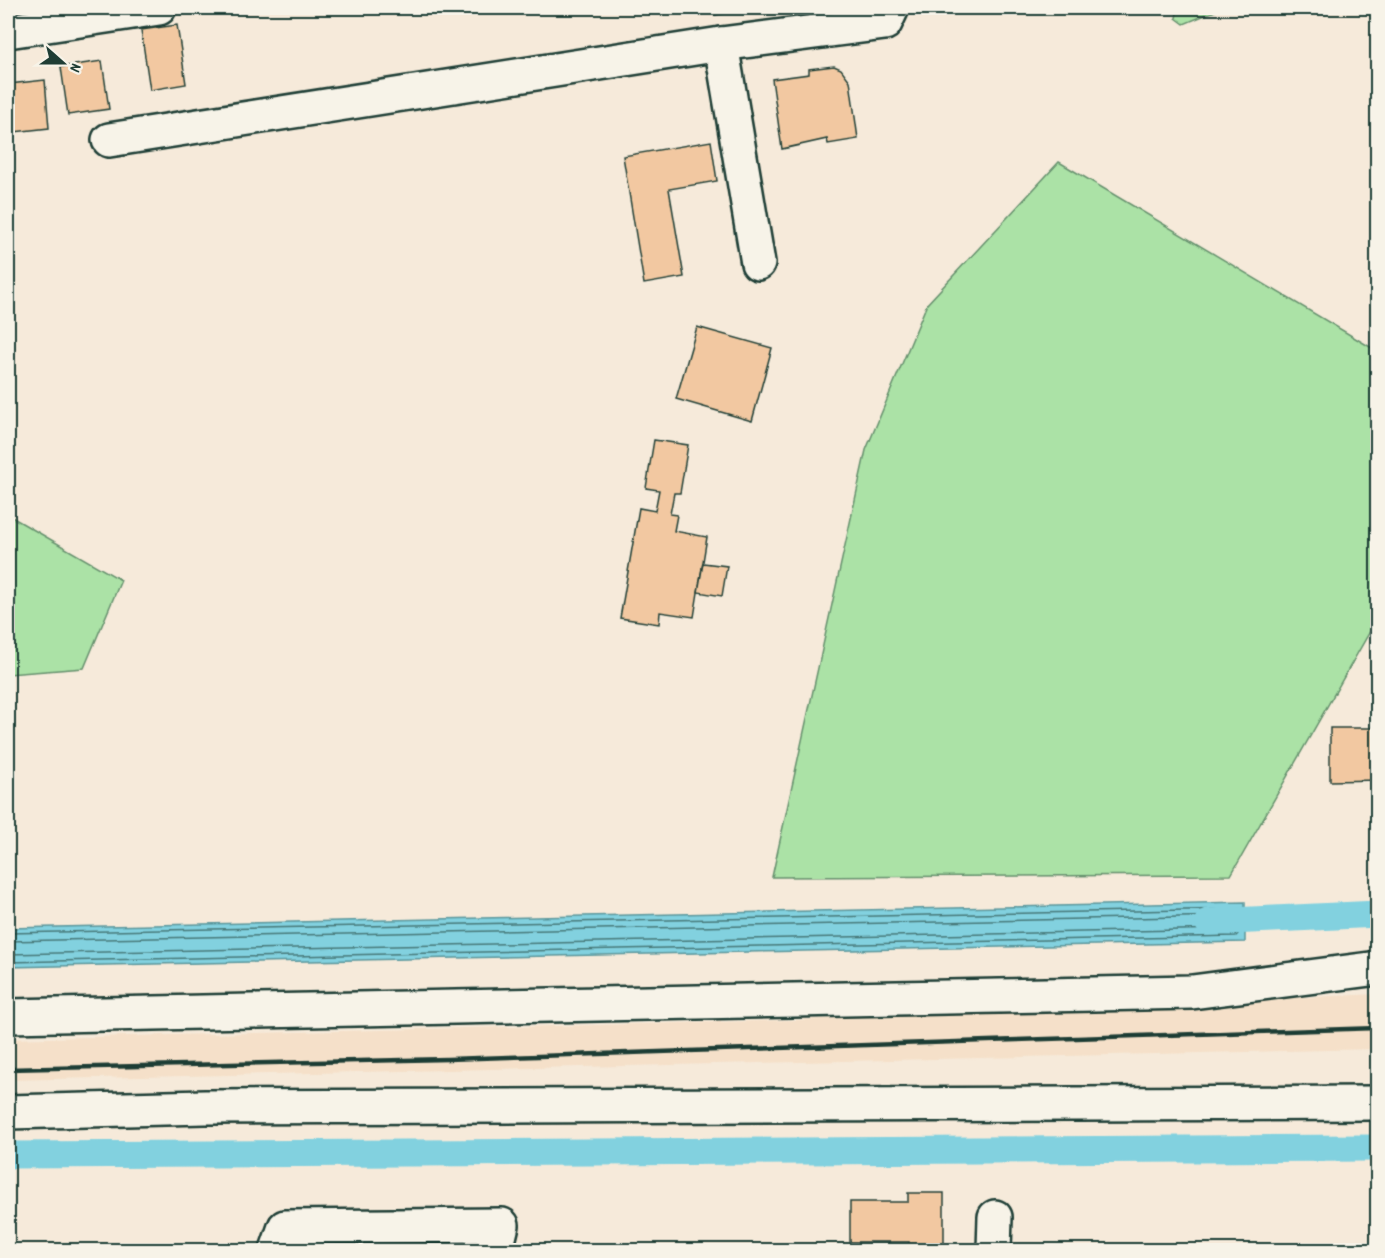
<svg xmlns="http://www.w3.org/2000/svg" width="1385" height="1258" font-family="Dekko,sans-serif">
<rect width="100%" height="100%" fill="#f6eada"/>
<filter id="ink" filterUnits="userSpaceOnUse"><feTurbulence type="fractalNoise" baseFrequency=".0167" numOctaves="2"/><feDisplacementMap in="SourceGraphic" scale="12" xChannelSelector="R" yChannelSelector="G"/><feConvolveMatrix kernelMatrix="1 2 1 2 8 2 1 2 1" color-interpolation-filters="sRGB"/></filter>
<g filter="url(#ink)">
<path fill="#f5e0c9" d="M1378 994 1377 1049 8 1080V1039L798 1020Z"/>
<g fill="#abe2a6" stroke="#65906d" stroke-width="1.5">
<path d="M1178 8H1222L1184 24 1176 18Z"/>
<path d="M1059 162 1377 351V619L1231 875 772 877 866 450 927 304Z"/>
<path d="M8 515 121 580 84 668 8 674Z"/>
</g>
<path fill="#82d1df" stroke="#5a969b" stroke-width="1.5" d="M1245 902V942L8 967V928Z"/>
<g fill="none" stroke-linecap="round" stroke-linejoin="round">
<g stroke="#477878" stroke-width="1.5">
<path d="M8 933 1236 909 1239 911V933L1236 936 8 962"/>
<path d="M8 941 1229 916 1232 919V927L1229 929 8 954"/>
</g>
<g stroke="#82d1df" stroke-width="27">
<path d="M1208 922 1378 914"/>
<path d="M8 1155 1378 1148"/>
</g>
</g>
<g fill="#f2c8a1" stroke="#1f3d34" stroke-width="1.5">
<path d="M714 8H759L715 15Z"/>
<path d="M177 25 186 84 150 90 141 30Z"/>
<path d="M102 61 109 109 68 115 61 67Z"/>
<path d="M834 66 841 69 850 81 858 139 828 144 827 139 782 149 772 79 809 74V69Z"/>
<path d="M45 80 49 128 14 132 9 84Z"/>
<path d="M711 141 717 181 669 189 684 277 644 284 623 156Z"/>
<path d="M697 327 772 348 752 421 676 399Z"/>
<path d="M654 440 688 445 680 493H674L670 514 677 515 674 531 707 537 694 617 660 612 659 624 620 618 639 508 655 511 659 490 646 488Z"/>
<path d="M703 563 727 566 722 596 698 592Z"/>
<path d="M1378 663V679L1370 675Z"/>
<path d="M1330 728H1378V780L1330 781Z"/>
<path d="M908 1193H944V1250H908L909 1242H850V1202H908Z"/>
</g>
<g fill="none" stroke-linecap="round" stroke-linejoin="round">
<defs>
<g id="minor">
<path d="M8 31 159 8"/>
<path d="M721 44 758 263"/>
<path d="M109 140 721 44 885 23 892 8"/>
<path d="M8 1016 1192 992 1378 968"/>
<path d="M277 1250 285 1227 502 1225 496 1250"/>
<path d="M994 1250 995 1217"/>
</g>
<path id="major" d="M8 1112 205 1107 1378 1103"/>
</defs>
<use href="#minor" stroke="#1f3d34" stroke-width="38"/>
<use href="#major" stroke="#1f3d34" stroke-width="38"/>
<use href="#minor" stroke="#f7f3e8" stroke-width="33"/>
<use href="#major" stroke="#f7f3e8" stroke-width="33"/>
<path stroke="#1f3d34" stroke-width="4.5" d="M8 1069 448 1059 1378 1028"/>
</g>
</g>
<rect width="1385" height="1258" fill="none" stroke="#f7f3e8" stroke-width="30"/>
<rect x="15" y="15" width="1355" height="1228" fill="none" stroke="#1f3d34" stroke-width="2" filter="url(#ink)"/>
<g transform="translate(63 63) rotate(111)" stroke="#f7f3e8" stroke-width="4.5" paint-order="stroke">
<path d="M0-4.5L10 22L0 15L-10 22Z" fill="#1f3d34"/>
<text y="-9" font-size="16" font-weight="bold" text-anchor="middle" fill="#1f3d34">N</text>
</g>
</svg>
